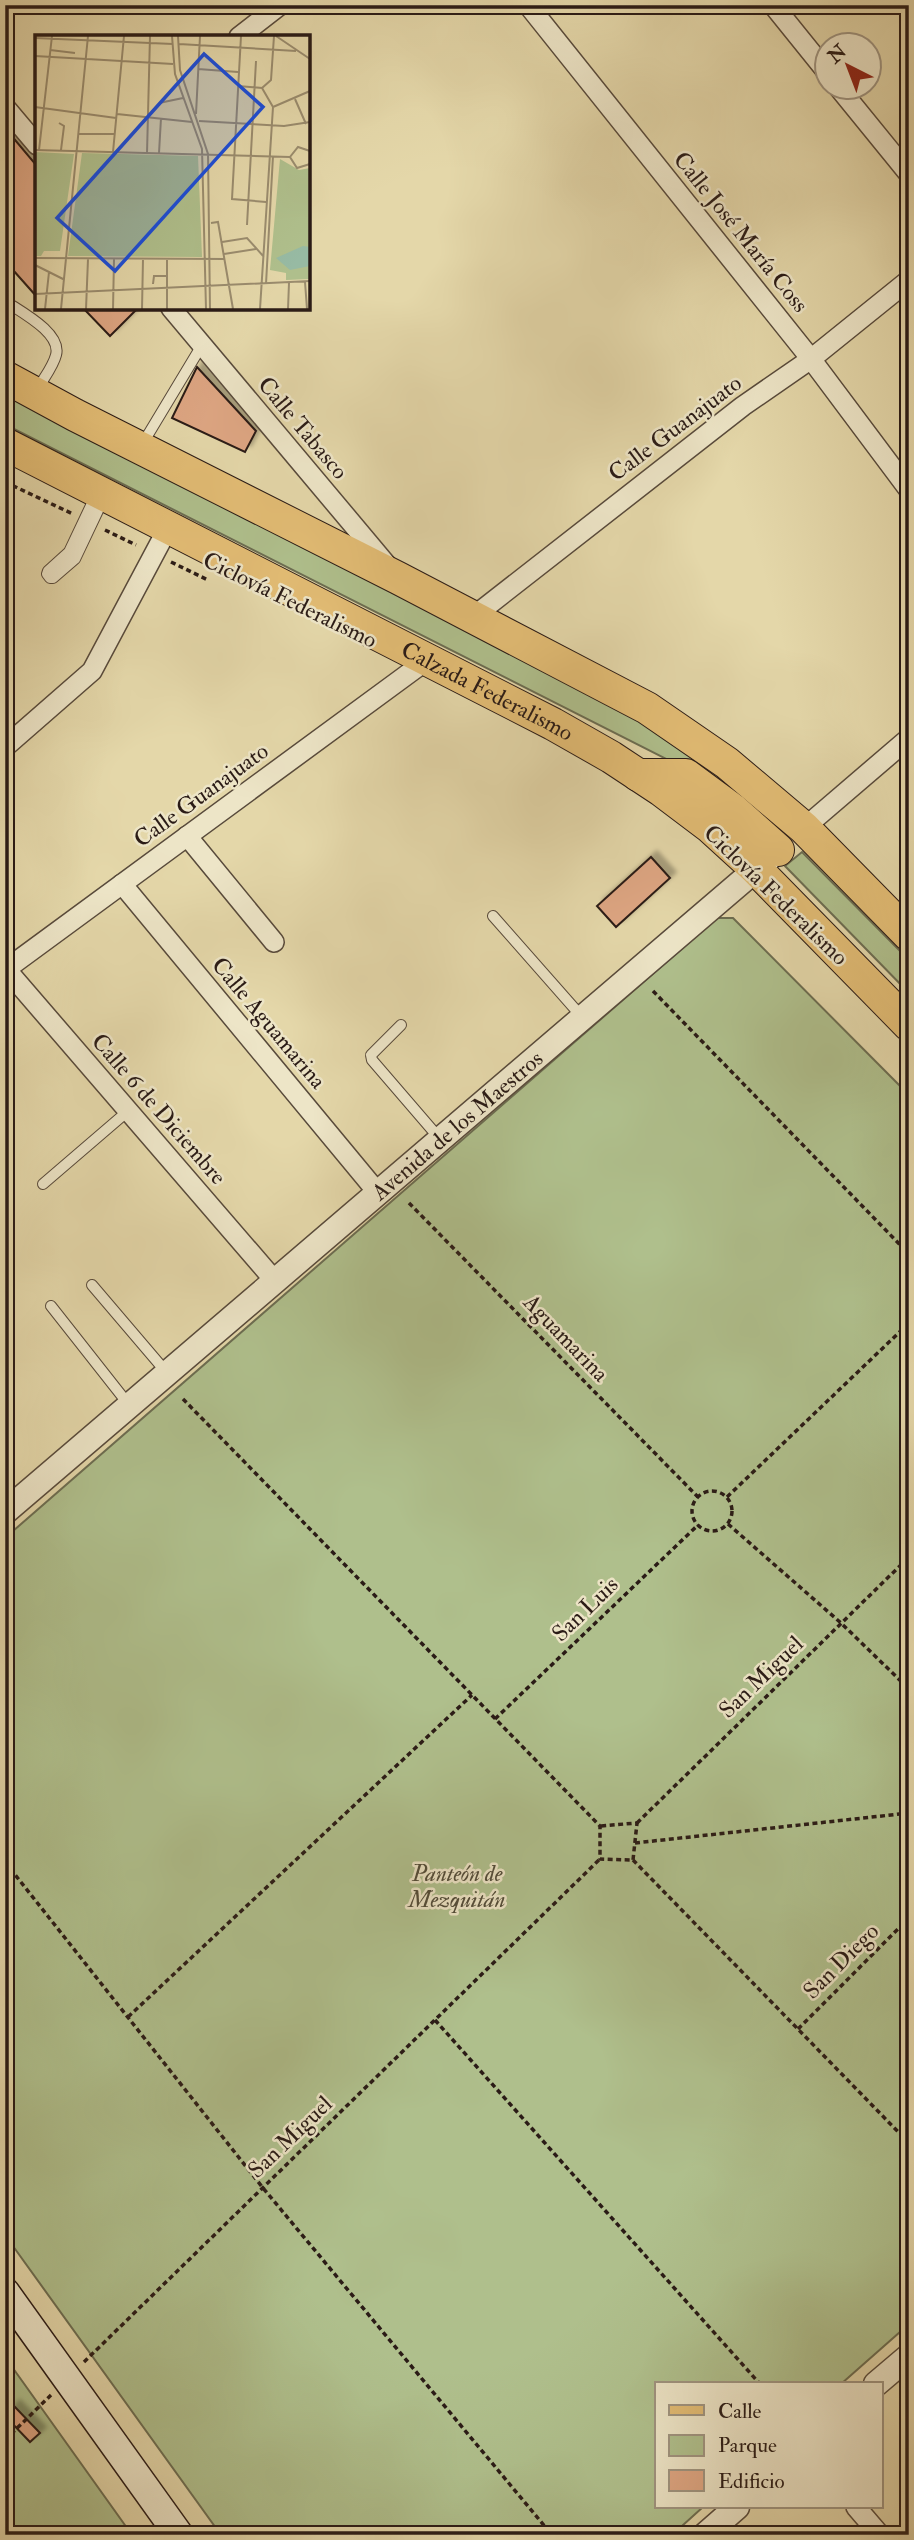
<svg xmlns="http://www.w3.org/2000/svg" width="914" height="2540" font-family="'IM FELL Double Pica',serif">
<defs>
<filter id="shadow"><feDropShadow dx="6" dy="-6" stdDeviation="2" flood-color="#0004"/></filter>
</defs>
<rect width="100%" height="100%" fill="#e4d7a9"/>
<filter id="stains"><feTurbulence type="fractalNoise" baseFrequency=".00286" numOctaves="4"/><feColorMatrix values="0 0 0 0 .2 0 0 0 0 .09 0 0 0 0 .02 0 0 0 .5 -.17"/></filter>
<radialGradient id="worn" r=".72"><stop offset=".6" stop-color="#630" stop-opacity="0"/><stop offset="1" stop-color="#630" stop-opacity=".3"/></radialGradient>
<g fill="#afbf8c" stroke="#6c6d51" stroke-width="2">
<path d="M5 394 631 714 699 760 761 810 751 819 692 772 14 429 5 424Z"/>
<path d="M802 852 909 960V993L785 866Z"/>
<path d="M717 918H733L909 1095V2324L841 2384H657V2507H703L672 2535H221L5 2235V1538Z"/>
<path d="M5 2357 132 2535H5Z"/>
</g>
<g fill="#dea683" stroke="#2a1b16" stroke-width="2" filter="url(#shadow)">
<path d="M5 128 37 166V297L5 261Z"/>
<path d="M83 308H138L110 336Z"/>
<path d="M197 367 256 431 245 452 172 418Z"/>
<path d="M651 857 670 878 616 927 597 906Z"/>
<path d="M14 2406 40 2433 30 2442 5 2416Z"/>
</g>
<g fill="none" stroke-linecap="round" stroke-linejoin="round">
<defs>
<g id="service">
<path d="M5 301C21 312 62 333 56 355 53 367 43 379 37 390"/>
<path d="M143 443 202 345"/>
<path d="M96 495 69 552 48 571 47 574 50 578H53L75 559 103 500"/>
<path d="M493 916 582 1017"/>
<path d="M401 1025 371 1055 372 1060 440 1139"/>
<path d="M43 1184 128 1111"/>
<path d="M92 1285 167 1373"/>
<path d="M51 1306 129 1405"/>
</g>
<g id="minor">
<path d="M528 5 811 359 909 490"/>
<path d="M773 5 827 72"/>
<path d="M239 37 280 5"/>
<path d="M839 88 909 174"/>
<path d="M5 107 37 145"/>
<path d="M171 308 386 564"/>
<path d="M473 617 743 406 811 359 909 280"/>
<path d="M5 747 92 671 168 528"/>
<path d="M804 828 909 738"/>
<path d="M187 836 274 942"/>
<path d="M122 884 378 1193"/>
<path d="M5 968 275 1281"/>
<path d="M5 970 427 660"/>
<path d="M856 2507 880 2535"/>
</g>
<g id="tertiary">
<path id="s1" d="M5 1512 768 859"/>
<path d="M876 2384 909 2356"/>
<path d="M705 2535 737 2507"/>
</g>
<path id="secondary" d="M5 2292 179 2535"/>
<g id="primary">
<path d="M5 377 75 415 398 578 647 708 727 763 804 828 909 935"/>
<path id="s2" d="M5 444 553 724 611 757 661 790 710 827 756 869 909 1025"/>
<path d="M638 775H686L732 809 778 850"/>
</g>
</defs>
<use href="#service" stroke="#584a3b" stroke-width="12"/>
<use href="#minor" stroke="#584a3b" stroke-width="22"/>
<use href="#tertiary" stroke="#584a3b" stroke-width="27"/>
<use href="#secondary" stroke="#2a1b16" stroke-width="31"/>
<use href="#primary" stroke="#2a1b16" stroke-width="34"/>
<g stroke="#2a1b16" stroke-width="3.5" stroke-dasharray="5 3.5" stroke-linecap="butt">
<path d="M5 482 73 514"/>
<path d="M105 530 136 545"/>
<path d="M171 562 208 580"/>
<path d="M653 991 909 1254"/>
<path d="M409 1203 698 1497"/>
<path d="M183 1399 600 1826V1859L633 1860 637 1823 600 1826"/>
<circle cx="712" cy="1511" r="20"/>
<path d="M727 1497 909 1323"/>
<path d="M728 1524 841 1623 909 1689"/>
<path d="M495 1719 698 1525"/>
<path d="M637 1823 909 1557"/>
<path d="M635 1843 909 1813"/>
<path d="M633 1860 909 2143"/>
<path d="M5 1862 263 2188 552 2535"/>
<path d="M128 2017 472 1695"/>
<path d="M435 2020 760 2384"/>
<path d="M798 2029 909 1918"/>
<path d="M84 2362 600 1859"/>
<path d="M5 2440 51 2395"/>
</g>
<use href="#service" stroke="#ede5c7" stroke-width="10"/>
<use href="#minor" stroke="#ede5c7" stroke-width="19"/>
<use href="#tertiary" stroke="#ede5c7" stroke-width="24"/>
<use href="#secondary" stroke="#ede5c7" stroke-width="28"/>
<use href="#primary" stroke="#e2bc74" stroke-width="32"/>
</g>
<g text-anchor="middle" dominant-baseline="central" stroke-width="5" stroke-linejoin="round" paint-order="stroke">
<g font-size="23" fill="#2a1b16" stroke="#ede5c7">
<text transform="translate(741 232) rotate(51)">Calle José María Coss</text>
<text transform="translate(303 428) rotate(50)">Calle Tabasco</text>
<text transform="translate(675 428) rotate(-37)">Calle Guanajuato</text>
<text transform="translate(290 600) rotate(26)">Ciclovía Federalismo</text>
<text stroke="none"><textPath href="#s2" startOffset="542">Calzada Federalismo</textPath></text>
<text transform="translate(201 795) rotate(-36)">Calle Guanajuato</text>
<text transform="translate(776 895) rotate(44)">Ciclovía Federalismo</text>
<text transform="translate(269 1023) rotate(50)">Calle Aguamarina</text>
<text transform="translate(159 1109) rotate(49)">Calle 6 de Diciembre</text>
<text stroke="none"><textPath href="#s1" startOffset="595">Avenida de los Maestros</textPath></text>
<text transform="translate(566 1338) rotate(46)">Aguamarina</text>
<text transform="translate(585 1609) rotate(-44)">San Luis</text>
<text transform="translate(761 1677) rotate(-44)">San Miguel</text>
<text transform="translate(841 1961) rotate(-45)">San Diego</text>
<text transform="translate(290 2137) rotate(-44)">San Miguel</text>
</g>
<g font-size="23" font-style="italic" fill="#524c39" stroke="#ede5c7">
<text x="457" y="1873">Panteón de<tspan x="457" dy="26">Mezquitán</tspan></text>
</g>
</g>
<g transform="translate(35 35)">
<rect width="275" height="275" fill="#e4d7a9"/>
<path d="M0 117 39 119 25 216H9L6 221H0ZM47 118 163 121 167 222 33 221ZM245 124 264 135 275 133V244L251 245V238L235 235Z" fill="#afbf8c"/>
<path d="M268 211 275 212V231L255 235 241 223Z" fill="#97baa3"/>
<path fill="none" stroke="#9a8c6e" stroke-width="2" d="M137 1 140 39 167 114 171 274M143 1 145 35 173 119 175 274M206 1 197 164 231 167M241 1 275 24M0 3 138 9M144 9 261 16M15 15 40 18M0 21 138 29M163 34 203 37M203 51 227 53 238 72 225 274M227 53 236 45 239 1M260 64 271 89M124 68 148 63M0 72 81 83M238 72 275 56M82 79 157 87M161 79 165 1M164 86 249 91 275 87M24 88 29 91 26 115M44 99H80M0 115 255 122M4 115 17 1M275 116 263 112 255 122 262 133 275 129M78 117 89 1M112 118 115 1M124 118 126 83M176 188 183 187 198 274M212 190 221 26M187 207 212 203 229 222M189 219 221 214M0 223 190 224M132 224V274M0 230 28 244M270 247 272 274M118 249 119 241H132M231 249 238 121M0 259 275 246M10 274 14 237M26 274 53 1M51 274 53 224M78 274 79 224M107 274 108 224M253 274 254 248"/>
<path fill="#1d4ed8" fill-opacity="0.15" stroke="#1d4ed8" stroke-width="3.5" d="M169 19 228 72 80 236 22 183Z"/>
<rect width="275" height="275" fill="none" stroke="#2a1b16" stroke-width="3.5"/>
</g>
<rect width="914" height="2540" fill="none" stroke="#e4d7a9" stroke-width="28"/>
<rect x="7" y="7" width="900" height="2526" fill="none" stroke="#2a1b16" stroke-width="3.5"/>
<rect x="14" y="14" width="886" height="2512" fill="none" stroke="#2a1b16" stroke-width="2"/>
<rect x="655" y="2382" width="228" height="126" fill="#ede5c7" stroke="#9f9480" stroke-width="2"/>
<rect x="669" y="2405" width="35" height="10" fill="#e2bc74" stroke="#9f9480" stroke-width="2"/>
<text x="718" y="2418" font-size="21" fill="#2a1b16">Calle</text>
<rect x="669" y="2435" width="35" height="21" fill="#afbf8c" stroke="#9f9480" stroke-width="2"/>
<text x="718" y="2452" font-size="21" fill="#2a1b16">Parque</text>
<rect x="669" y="2470" width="35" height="21" fill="#dea683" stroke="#9f9480" stroke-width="2"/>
<text x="718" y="2488" font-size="21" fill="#2a1b16">Edificio</text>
<g transform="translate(848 66) rotate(318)"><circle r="33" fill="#ede5c7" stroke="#9f9480" stroke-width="2"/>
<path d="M0-5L12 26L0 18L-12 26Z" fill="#8f2418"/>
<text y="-10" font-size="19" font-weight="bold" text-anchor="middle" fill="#2a1b16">N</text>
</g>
<rect width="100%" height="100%" filter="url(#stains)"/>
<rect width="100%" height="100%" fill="url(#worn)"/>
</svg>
